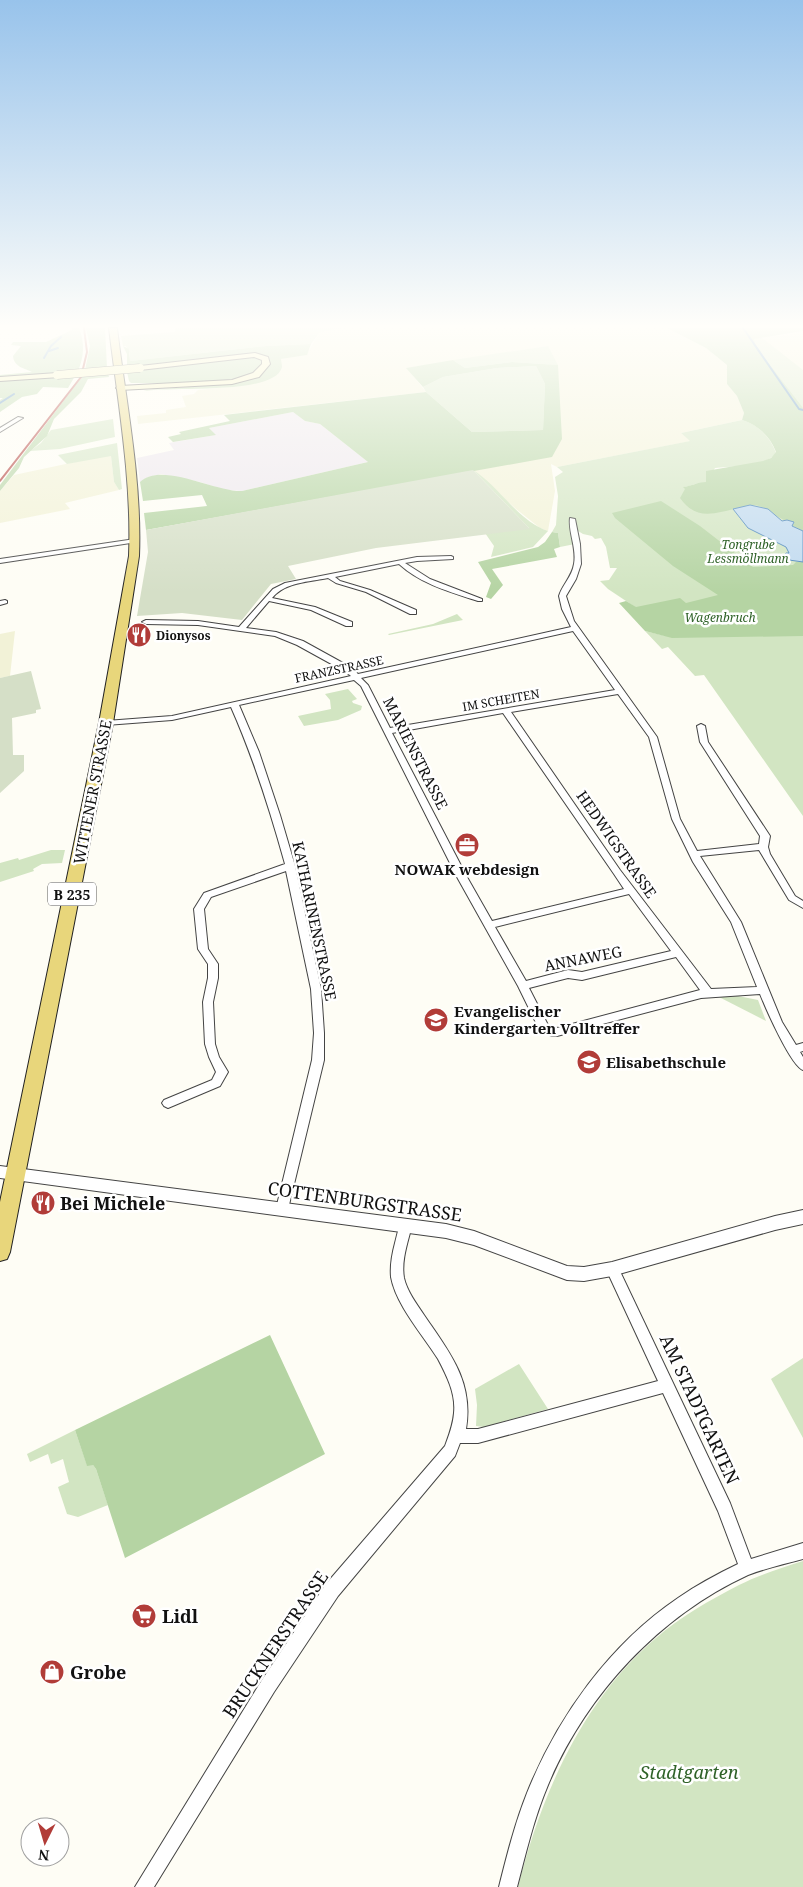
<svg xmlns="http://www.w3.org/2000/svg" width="803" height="1887" font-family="'Noto Serif',serif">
<rect width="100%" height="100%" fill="#fefdf5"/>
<path fill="#ede7ee" d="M293 412 305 421 320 424 368 462 242 491 225 490 200 482 161 474 148 477 140 482 137 458 174 450 169 443 215 435 209 428Z"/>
<g fill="#f2f2d7">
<path d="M343 328H667L706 348 727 365V384L737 396 744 413 742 420 681 433 691 441 557 467 551 464 555 491 548 531 540 528 516 509 473 470 552 456 548 346 407 368 426 392 138 424 137 416 166 413V410L186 407 182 396 194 394 198 390 239 386 280 359 306 355 320 332Z"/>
<path d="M803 331V370L757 338 787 335Z"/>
<path d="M108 455 111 456 114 482 119 490 65 503 70 509 0 523V491L14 475Z"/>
<path d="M15 631 10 676 0 678V634Z"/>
</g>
<g fill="#d2e5c2">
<path d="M175 328H343L320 332 311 344 266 346 130 361V354L126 346H123L121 336 175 332Z"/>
<path d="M761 337 803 370V816L704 675 695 676 668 647 662 649 645 631 666 636 635 607 608 589 600 581 609 580 617 568H610L606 547 601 538 595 539 592 536 583 534 575 529V544L560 547 558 533 552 532 556 525 558 496 555 477 563 472 557 467 690 441 681 433 742 420C759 425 770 437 776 453 764 468 733 466 715 468L707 483C697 482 692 486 684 487L685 488 775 465 780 447 732 373 726 369 731 368 714 344Z"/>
<path d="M548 346 558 365 512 362 465 368 453 360Z"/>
<path d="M536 366 545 384 543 430 472 432 426 392 423 387 443 377 497 368Z"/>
<path d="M113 419 115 437 60 449 30 451 41 443 51 430Z"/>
<path d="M117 443 122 489 119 490 114 482 111 456 67 464 58 455Z"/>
<path d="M473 470C499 486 518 521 548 531L533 547 491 557 494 546 485 533 529 528Z"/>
<path d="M457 614 463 620 389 635 388 634 433 624Z"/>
<path d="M348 689 357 699 352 701 353 703 362 706 361 710 338 720 304 726 298 716 331 709 330 700 325 694Z"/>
<path d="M51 850H65L62 863 42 864 33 869 34 871 0 882V863L18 858 19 860Z"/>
<path d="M738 996 758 1000 766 1021 719 997Z"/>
<path d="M803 1358V1438L771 1379Z"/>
<path d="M519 1364 548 1409 484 1427 476 1426 477 1405 475 1389Z"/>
<path d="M75 1430 87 1465H93L96 1469 108 1505 78 1517 67 1514 58 1487 69 1482 63 1459 51 1464 48 1454 30 1462 27 1454Z"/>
<path d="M803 1561V1887H518C541 1795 582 1701 656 1638 680 1617 710 1600 739 1585 759 1575 781 1568 803 1561Z"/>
</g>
<g fill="#b5d4a3">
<path d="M71 328H79C85 343 84 357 78 371L0 377V375L32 372C24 368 14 367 13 356L21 346 11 345 13 342H46L72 330Z"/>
<path d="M86 328H105L107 368 85 370 90 346Z"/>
<path d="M667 328H803V331L754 339 756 347 803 408V531L791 525 794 523C777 520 772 510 759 506 754 504 748 505 743 507 717 512 698 523 680 498L685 489 683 487C692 486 697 482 706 482V471L763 461 771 458 776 452C770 436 758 425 742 420L744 413 737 396 727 384V365L706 348Z"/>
<path d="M311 344 307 355 281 359C281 361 282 364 282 367 275 397 163 385 140 392L147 390 230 384 131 383 129 381 127 372 146 370V366L127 367V354L123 346 129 349 130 361 266 346Z"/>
<path d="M453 360 465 368 512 362 558 365 562 439 552 457 146 530 144 513 207 506 202 495 143 501 140 482C161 461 215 492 242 491L368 462 320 424 305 421 293 412 209 428 216 435 173 442 168 437 181 434 179 432 230 421 224 415 426 392 472 432 543 430 545 384 536 366 497 368 443 377 423 387 406 368Z"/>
<path d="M108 373 109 377 88 379 81 392 54 419 47 436 24 457 19 468 0 491V485L83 375Z"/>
<path d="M75 376 68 388 43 387 37 394 22 397 0 412V400L3 398H0V381Z"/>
<path d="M661 501 700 526 753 567 793 565 796 562H803V636L672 638 645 631 619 603 626 601 636 607 680 598 686 603 718 595 673 566 615 518 612 513Z"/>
<path d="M552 532 558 533 560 547 554 549 557 557 492 569 503 585 491 599 486 597 491 583 478 562 538 547 545 542Z"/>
<path d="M270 1335 325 1454 125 1558 96 1469 93 1465 87 1466 75 1430Z"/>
</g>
<g fill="#d5dfc7">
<path d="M473 470 530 529 376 548 288 566 296 579 271 584 242 620 182 613 137 616 148 552 146 530Z"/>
<path d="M31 671 41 709 36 710V713L12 718 13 755H24V771L0 793V678Z"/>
</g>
<path fill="#c0daf0" stroke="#4f89be" d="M750 505 768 509 782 521 787 520 794 522 792 526 803 531V562L782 559 786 553H789L786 547 748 528 733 509Z"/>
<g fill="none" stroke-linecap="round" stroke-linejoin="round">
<g stroke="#4f89be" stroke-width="2">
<path d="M743 328 799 409 803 410"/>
<path d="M49 351 58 348"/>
<path d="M44 358 51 346 61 337"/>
<path d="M0 403 14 394"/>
</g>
<defs>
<g id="minor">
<path d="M18 417 23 418 0 432V428Z"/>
<path d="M570 518 575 519 580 544 581 564 576 579 566 596 574 621 657 737 680 819 697 851 759 844 760 836 700 742 697 726 701 724 705 726 708 742 770 836 768 847 770 854 795 896 803 901V908L789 900 759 850 700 856 741 922 782 1022 796 1045 803 1043V1051L800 1052 803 1057V1070C791 1066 766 1009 760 994L701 998 557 1036H552L540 1031 518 986 457 877 361 686 354 680 239 705 259 752 280 815 295 866 321 989 324 1033V1060L288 1209 286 1213 282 1214 278 1213 276 1209 312 1060 314 1033 311 989 286 871 211 897 204 909 208 949 218 964V978L213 1002 215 1044 219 1057 228 1072 220 1086 168 1108 164 1106 162 1103 164 1100 212 1080 216 1072 209 1057 205 1044 203 1002 208 978V964L198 949 194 909 204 893 285 864C270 810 254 759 231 707L172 720 106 725 102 723 106 721 172 716 351 676 346 672 297 645 275 636 198 625 146 624 142 622 146 620 198 621 239 627 273 589 285 583 417 557 451 556 453 557V559L417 561 405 563 430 579 482 599V601H478C450 592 421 584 399 564L335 577 340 581 370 590 416 610V614H410L366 592 336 583 328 578C309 582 285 582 272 598L315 607 352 622V626H346L311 610 269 601 246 628 276 632 303 641 352 668 358 674 571 627 562 609 559 596C562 585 572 577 574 564 577 548 568 532 570 518ZM573 631 615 690 390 728 368 685 361 678ZM618 694 649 737 672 819 693 862 731 922 757 987 711 989 620 870 511 712ZM503 713 614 874 624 889 492 921 467 877 392 733ZM629 894 671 951 582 972 568 970 526 981 495 927ZM676 957 700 990 557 1028 548 1025 529 988 568 978 582 980Z"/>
<path d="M135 539 137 540V542L0 563V559Z"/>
<path d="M5 600 7 601V603L0 605V601Z"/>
<path d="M406 1220 410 1221 412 1225C408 1242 401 1260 404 1278 407 1291 416 1303 424 1315 449 1352 474 1381 466 1429H478L658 1381 606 1269 607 1265 612 1263 617 1265 730 1503 751 1559 803 1543V1559C785 1564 766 1568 748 1575 659 1616 586 1695 548 1785 534 1818 526 1853 517 1887H499C507 1855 515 1823 527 1793 558 1716 610 1644 678 1598 697 1585 717 1574 738 1564L718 1511 663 1393 478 1443H460L455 1456 338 1596 274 1692 154 1887H135L262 1680 326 1584 445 1446C449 1435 453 1425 454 1413 456 1394 447 1376 438 1359 423 1335 396 1305 391 1277 390 1266 392 1254 395 1243 397 1236 398 1228 402 1221Z"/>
</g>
<path id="tertiary" d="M0 1166 446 1224 474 1231 567 1266 584 1267 612 1262 775 1216 803 1210V1224L775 1230 612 1276 584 1281 567 1280 474 1245 446 1238 0 1178Z"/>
<g id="secondary">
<path d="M255 353 268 357 270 364 259 377 232 384 120 390 116 388 120 386 232 380 253 373 262 364V360L254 357 140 370 136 368 140 366Z"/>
<path d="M57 373H60V377L0 381V377Z"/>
</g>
<path id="primary" d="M109 328H117C126 403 142 480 139 556L113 723 10 1252 7 1259 0 1261V1202L99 723 129 556C132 480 118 403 109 328Z"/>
</defs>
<use href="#minor" stroke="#444" stroke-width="2"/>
<use href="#tertiary" stroke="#444" stroke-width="2"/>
<use href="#secondary" stroke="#333" stroke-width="2"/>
<use href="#primary" stroke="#222" stroke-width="2"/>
<use href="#minor" fill="#fff" fill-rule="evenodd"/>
<use href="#tertiary" fill="#fff" fill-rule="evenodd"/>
<use href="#secondary" fill="#f6f4b9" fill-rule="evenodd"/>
<use href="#primary" fill="#e8d67b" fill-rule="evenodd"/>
<path stroke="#b13c38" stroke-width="2" d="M0 481 81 377 87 352 84 328"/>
<defs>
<path id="secondary-bridge" d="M57 375 140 368"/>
</defs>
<use href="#secondary-bridge" stroke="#333" stroke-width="9" stroke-linecap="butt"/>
<use href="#secondary-bridge" stroke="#f6f4b9" stroke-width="8"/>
</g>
<linearGradient id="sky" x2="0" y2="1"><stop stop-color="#98c3eb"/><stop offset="0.55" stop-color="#fffefa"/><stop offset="1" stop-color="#fffefa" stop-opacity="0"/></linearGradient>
<rect width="803" height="593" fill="url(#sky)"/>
<defs>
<symbol id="restaurant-disc" viewBox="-11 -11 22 22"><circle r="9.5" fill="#b13c38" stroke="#fff"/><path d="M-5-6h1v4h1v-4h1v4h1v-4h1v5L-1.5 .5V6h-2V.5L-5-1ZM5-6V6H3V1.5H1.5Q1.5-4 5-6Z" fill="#fff"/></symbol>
<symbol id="office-disc" viewBox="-11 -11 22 22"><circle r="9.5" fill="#b13c38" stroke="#fff"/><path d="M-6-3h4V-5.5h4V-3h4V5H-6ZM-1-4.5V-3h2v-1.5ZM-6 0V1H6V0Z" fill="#fff"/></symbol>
<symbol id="school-disc" viewBox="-11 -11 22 22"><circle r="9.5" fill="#b13c38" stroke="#fff"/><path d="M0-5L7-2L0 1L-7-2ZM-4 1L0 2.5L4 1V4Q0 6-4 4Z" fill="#fff"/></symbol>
<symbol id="supermarket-disc" viewBox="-11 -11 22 22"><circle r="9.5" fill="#b13c38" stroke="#fff"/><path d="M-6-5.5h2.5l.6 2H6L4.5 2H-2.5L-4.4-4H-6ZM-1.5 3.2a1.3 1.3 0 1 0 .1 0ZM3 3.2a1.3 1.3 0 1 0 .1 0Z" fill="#fff"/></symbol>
<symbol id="shop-disc" viewBox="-11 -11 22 22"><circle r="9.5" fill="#b13c38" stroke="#fff"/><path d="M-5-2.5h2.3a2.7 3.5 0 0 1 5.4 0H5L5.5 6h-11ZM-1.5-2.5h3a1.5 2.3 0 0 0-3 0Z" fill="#fff"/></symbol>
</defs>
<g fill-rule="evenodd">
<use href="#restaurant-disc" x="125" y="621" width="28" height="28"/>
<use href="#office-disc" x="453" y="831" width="28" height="28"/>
<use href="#school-disc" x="422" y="1006" width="28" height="28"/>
<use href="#school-disc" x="575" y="1048" width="28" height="28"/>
<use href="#restaurant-disc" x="29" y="1189" width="28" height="28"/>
<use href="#supermarket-disc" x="130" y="1602" width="28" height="28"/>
<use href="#shop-disc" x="38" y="1658" width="28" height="28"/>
</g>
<g text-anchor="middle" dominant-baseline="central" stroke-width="5" stroke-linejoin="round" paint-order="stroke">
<g font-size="12" font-style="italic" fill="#2f6228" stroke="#fff">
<text x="748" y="544">Tongrube<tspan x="748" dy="14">Lessmöllmann</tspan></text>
<text x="720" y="617">Wagenbruch</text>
</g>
<g font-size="12" font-weight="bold" fill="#111" stroke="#fff" text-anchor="start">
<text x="156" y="635">Dionysos</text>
</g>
<g font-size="12" fill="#111" stroke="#fff">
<text transform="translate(339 669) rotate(-12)">FRANZSTRASSE</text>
<text transform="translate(501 700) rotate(-10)">IM SCHEITEN</text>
</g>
<rect fill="#fff" stroke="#585858" stroke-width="1" x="48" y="882.5" width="48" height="23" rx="4"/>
<g font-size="14" font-weight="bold" fill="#111">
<text x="72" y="894">B 235</text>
</g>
<g font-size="15" fill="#111" stroke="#fff">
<text transform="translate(416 753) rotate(63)">MARIENSTRASSE</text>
<text transform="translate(92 792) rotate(-79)">WITTENER STRASSE</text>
<text transform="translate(617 844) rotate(55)">HEDWIGSTRASSE</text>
<text transform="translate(315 921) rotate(78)">KATHARINENSTRASSE</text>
<text transform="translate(583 958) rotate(-11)">ANNAWEG</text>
</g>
<g font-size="15" font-weight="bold" fill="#111" stroke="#fff" text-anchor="start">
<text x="467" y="869" text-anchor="middle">NOWAK webdesign</text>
<text x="454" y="1011">Evangelischer<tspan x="454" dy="17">Kindergarten Volltreffer</tspan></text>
<text x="606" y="1062">Elisabethschule</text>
</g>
<g font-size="18" fill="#111" stroke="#fff">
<text transform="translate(365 1201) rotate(8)">COTTENBURGSTRASSE</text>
<text transform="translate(700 1409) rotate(65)">AM STADTGARTEN</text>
<text transform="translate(275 1644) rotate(-56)">BRUCKNERSTRASSE</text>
</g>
<g font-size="18" font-weight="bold" fill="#111" stroke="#fff" text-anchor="start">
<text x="60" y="1203">Bei Michele</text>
<text x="162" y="1616">Lidl</text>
<text x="70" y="1672">Grobe</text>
</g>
<g font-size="18" font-style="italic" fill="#2f6228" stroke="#fff">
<text x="689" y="1772">Stadtgarten</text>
</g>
</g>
<g transform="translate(45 1842) rotate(185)"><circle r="24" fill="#ffffff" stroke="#a0a0a0"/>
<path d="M0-4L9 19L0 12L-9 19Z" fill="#b13c38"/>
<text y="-8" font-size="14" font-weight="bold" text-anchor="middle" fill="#111111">N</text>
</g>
</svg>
